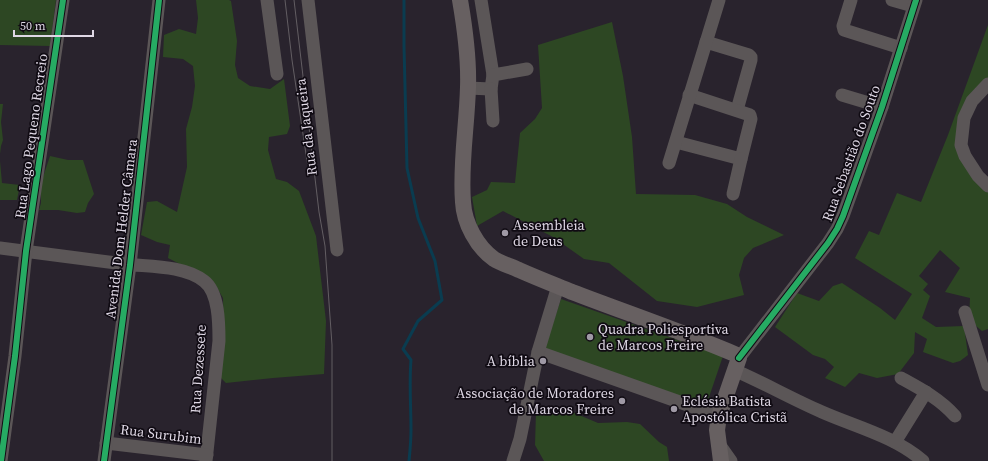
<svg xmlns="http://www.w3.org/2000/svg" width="988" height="461" font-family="'Source Serif 4',serif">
<rect width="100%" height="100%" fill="#29232d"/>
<g fill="#2d4723">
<path d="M0 0H56L50 46 0 45Z"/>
<path d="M196 0H229L231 1 237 41 235 65 238 78 250 86 270 89 284 79 290 126 287 134 269 137 268 150 276 179 287 182 299 191 316 236 326 321 324 374 273 378 226 383 220 377 224 350 223 298 213 281 168 258 170 245 157 242 141 235 147 202 157 201 177 212 187 167 186 129 192 107 195 86 193 66 183 59 163 57 164 35 179 29 196 34 198 18Z"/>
<path d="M612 22 623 76 632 137 636 194 695 195 727 204 747 217 784 235 753 248 744 258 739 275 744 295 697 307 657 301 609 263 584 259 553 237 503 211 477 226 472 197 487 190 491 182 515 183 520 133 535 119 542 108 538 45Z"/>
<path d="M988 25V84L972 101 961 145 988 186V329L982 331 969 320 970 298 945 292 960 268 940 250 919 276 928 284 923 290 930 296 922 318 936 327 964 326 968 355 960 361 953 363 923 352 927 339 915 332 914 353 898 374 877 378 859 373 845 387 825 378 834 367 825 359 813 355 775 327 797 293 819 301 833 286 842 283 880 308 895 320 912 294 855 258 869 231 879 235 897 193 921 202 948 135Z"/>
<path d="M0 104H3L1 122 3 140 1 146 0 154Z"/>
<path d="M50 156 68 160H83L94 194 88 203 85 212 77 213 58 210H39L41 203V183Z"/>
<path d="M0 161 2 183 20 185 17 200H0Z"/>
<path d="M561 299 723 356 706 406 544 350Z"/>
<path d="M536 412H572L598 423 627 422 640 424 659 442 667 447 669 461H544L535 445Z"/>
</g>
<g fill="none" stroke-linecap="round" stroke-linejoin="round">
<path stroke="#0a3c50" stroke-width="3" d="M404 0V46L407 168 418 218 435 261 442 300 418 321 403 349 411 360C409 384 411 406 411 430 411 440 410 451 409 461"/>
<g stroke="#5b5657" stroke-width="13">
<path d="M267 0 277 74"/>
<path d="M308 0 337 250"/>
<path d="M481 0 493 75"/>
<path d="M851 0 843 26 844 30 901 48"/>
<path d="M892 0 913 6"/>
<path d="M706 42 749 55 751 57V60L737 110"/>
<path d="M988 84 972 101 964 118 961 145 965 156 978 176 988 186"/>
<path d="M468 88 491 89 493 75 527 69"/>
<path d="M491 89 493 121"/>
<path d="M842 95 882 107"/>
<path d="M676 142 741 159 751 119 750 115 689 95"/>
<path d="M669 163 719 0"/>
<path d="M733 194 741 159"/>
<path d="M0 248C41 253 83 259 124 264 149 267 183 265 204 281 219 292 219 324 219 341L206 461"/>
<path d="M965 312 988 385"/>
<path d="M538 352 719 416"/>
<path d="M739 358 828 243 837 229 843 216 882 107 916 0"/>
<path d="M734 370C764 383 792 399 822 412 856 427 894 436 923 461"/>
<path d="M901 378C921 389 940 399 955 416"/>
<path d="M895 442 926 392"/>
<path d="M106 443 207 455"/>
<path d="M719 444 731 461"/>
<path d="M1 461 15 356 26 251 63 0"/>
<path d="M104 461 130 265 159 0"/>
<path d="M513 461 520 439 538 352 558 286"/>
</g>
<path stroke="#676061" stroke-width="16" d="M460 0C465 29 469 58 468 87 467 126 460 164 463 202 464 223 477 247 494 259 502 264 511 266 519 270 537 278 555 285 572 292 627 313 683 332 737 355L739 358 719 416 717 430 721 461"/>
<g stroke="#635e63" stroke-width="1">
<path d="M285 0 292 60 307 161 310 173"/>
<path d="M294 0 319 212 325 246 332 345V461"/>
</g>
<defs>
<g id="cycleway">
<path d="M739 358 828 243 837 229 843 216 882 107 916 0"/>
<path d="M1 461 15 356 26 251 63 0"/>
<path d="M104 461 130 265 159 0"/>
</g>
</defs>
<use href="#cycleway" stroke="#100b13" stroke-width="8"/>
<use href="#cycleway" stroke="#26ab63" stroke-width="6"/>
</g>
<g fill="#9f99a5" stroke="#100b13" stroke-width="1.5">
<circle cx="505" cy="233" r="4"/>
<circle cx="590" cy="337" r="4"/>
<circle cx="543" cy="361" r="4"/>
<circle cx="622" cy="401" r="4"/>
<circle cx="674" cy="409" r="4"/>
</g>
<g text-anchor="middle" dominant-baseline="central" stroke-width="3.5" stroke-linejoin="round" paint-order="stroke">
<g font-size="14" fill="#dfd8e5" stroke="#100b13">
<text transform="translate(306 127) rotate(-97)">Rua da Jaqueira</text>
<text transform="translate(31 136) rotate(-82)">Rua Lago Pequeno Recreio</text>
<text transform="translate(851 153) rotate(-70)">Rua Sebastião do Souto</text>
<text transform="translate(121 229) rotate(-83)">Avenida Dom Helder Câmara</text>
<text transform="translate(198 369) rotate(-86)">Rua Dezessete</text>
<text transform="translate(161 434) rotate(7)">Rua Surubim</text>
</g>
<g font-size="14" fill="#dfd8e5" stroke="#100b13" text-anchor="start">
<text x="513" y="225">Assembleia<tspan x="513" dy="16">de Deus</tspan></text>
<text x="598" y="329">Quadra Poliesportiva<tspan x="598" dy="16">de Marcos Freire</tspan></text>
<text x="535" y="361" text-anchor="end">A bíblia</text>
<text x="614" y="393" text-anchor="end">Associação de Moradores<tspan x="614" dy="16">de Marcos Freire</tspan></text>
<text x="682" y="401">Eclésia Batista<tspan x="682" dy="16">Apostólica Cristã</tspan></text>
</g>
</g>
<path d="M14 30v6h79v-6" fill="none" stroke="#dfd8e5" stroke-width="2"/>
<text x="20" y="30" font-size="12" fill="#dfd8e5" stroke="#100b13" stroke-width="3" paint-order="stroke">50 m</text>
</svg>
